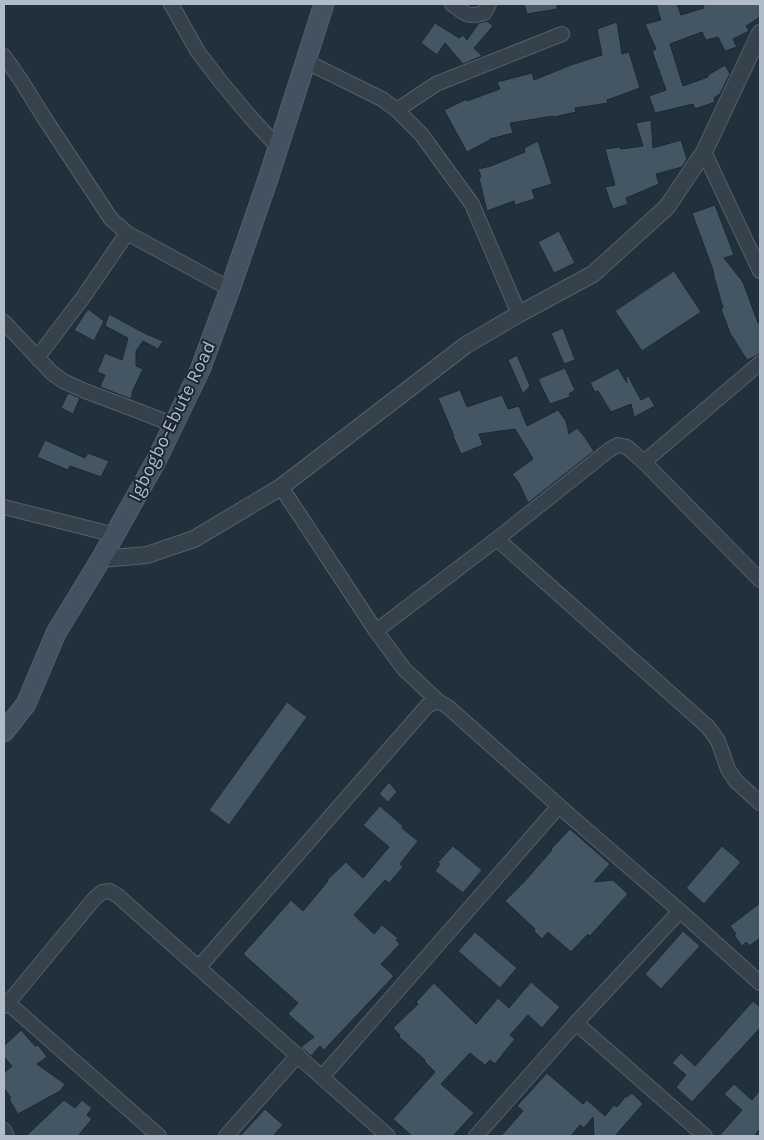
<svg xmlns="http://www.w3.org/2000/svg" width="764" height="1140" font-family="Karla,sans-serif">
<rect width="100%" height="100%" fill="#21313c"/>
<g fill="#445663" stroke="#1c2933">
<path d="M524 4H557V9L527 14Z"/>
<path d="M656 4H677L681 15 704 8 702 4H760V17L746 26 749 31 733 39 737 47 725 51 718 37 706 40 702 32 670 44 683 86 708 77V75L725 65 730 74 720 94 714 98 715 102 695 109 693 104 655 113 649 96 666 90 652 51 656 49 645 24 661 20Z"/>
<path d="M487 21 493 26 474 48 482 56 463 64 445 43 437 55 421 43 435 23 459 38 463 35 467 40 479 23Z"/>
<path d="M617 22 622 54 629 52 640 88 607 100 608 103 575 108 576 112 554 117 553 116 510 123 513 133 490 139V140L467 152 444 110 467 99V101L500 89 497 82 532 73 534 80 571 65 602 55 597 29Z"/>
<path d="M651 120 653 148 681 140 687 159 682 167 656 174 659 184 626 198 628 204 613 209 605 187 615 185 605 149 620 147 621 149 643 146 636 123Z"/>
<path d="M538 141 552 184 532 190 535 199 515 205 514 201 487 211 479 178 481 177 478 169 491 166 525 152 524 148Z"/>
<path d="M715 205 734 255 724 258 743 282 758 323H760V354L747 360 730 333 721 309 723 308 713 273H714L692 213Z"/>
<path d="M559 231 575 263 554 273 538 242Z"/>
<path d="M674 271 701 312 642 351 615 311Z"/>
<path d="M88 309 104 321 94 341 74 330Z"/>
<path d="M109 314 146 334 163 341 158 349 143 341 136 351V366L143 369 133 390 131 399 100 387 105 375 97 372 105 353 122 360 128 338 105 326Z"/>
<path d="M563 328 575 360 564 364 551 333Z"/>
<path d="M517 355 530 386 523 394 508 360Z"/>
<path d="M565 368 575 390 569 394 570 397 550 404 538 379Z"/>
<path d="M618 368 627 383 626 377 628 376 641 400 649 396 655 406 634 417 631 404 611 412 598 391 595 392 590 383Z"/>
<path d="M460 390 467 407 502 395 508 409 519 406 527 426 558 410 566 421 569 434 577 428 584 436 594 451 528 503 519 483 512 474 533 459 515 429 479 434 483 445 461 454 453 436H454L438 398Z"/>
<path d="M68 393 80 398 73 414 61 408Z"/>
<path d="M45 440 85 458 88 453 109 461 101 477 70 466 68 470 37 457Z"/>
<path d="M287 702 307 717 229 825 209 810Z"/>
<path d="M389 782 397 792 388 802 379 794Z"/>
<path d="M380 806 403 826 402 828 418 841 400 864 403 867 389 883 385 880 354 915 374 934 382 925 398 938 396 940 400 944 381 964 394 976 324 1050 320 1046 311 1056 301 1047 314 1037 288 1014 298 1003 243 954 291 900 303 911 328 881 327 880 346 862 363 878 389 847 363 825Z"/>
<path d="M570 829 610 864 594 882 613 880 628 894 590 936 588 934 571 952 548 932 542 939 534 931 535 929 505 901 524 882 552 850 551 849Z"/>
<path d="M453 846 482 870 463 893 435 871 440 864 438 862Z"/>
<path d="M722 846 741 862 704 904 686 888Z"/>
<path d="M760 903V938L749 946 746 942 742 946 734 935 736 934 730 926Z"/>
<path d="M683 931 700 946 661 989 645 974Z"/>
<path d="M475 932 517 968 500 988 458 951Z"/>
<path d="M531 982 560 1007 542 1028 528 1015 510 1035 515 1039 495 1064 490 1060 485 1065 470 1053 441 1084 474 1113 453 1136H412L393 1119 435 1072 424 1061 425 1060 399 1037 400 1035 393 1028 418 1004 416 1002 434 983 476 1024 498 998 509 1008Z"/>
<path d="M753 1001 760 1007V1028L692 1102 676 1087 686 1075 672 1063 681 1053 695 1066Z"/>
<path d="M21 1030 35 1046 38 1045 47 1057 37 1064 65 1084 60 1091 18 1114 9 1099 11 1098 4 1088V1073L12 1066 4 1057V1046Z"/>
<path d="M547 1073 583 1104 587 1100 605 1116 614 1105 617 1107 626 1096 627 1097 632 1093 643 1104 615 1136H594L593 1117 584 1128 580 1125 571 1136H501L523 1111 517 1106Z"/>
<path d="M734 1084 752 1100 760 1090V1129L754 1136H719L742 1110 724 1094Z"/>
<path d="M64 1100 75 1108 82 1100 92 1108 87 1115 92 1119 78 1136H26Z"/>
<path d="M265 1109 283 1125 273 1136H240Z"/>
</g>
<g fill="none" stroke-linecap="round" stroke-linejoin="round">
<defs>
<g id="minor">
<path d="M171 4 198 52 221 82 251 118 278 147"/>
<path d="M452 4C464 13 467 18 484 13L489 4"/>
<path d="M4 56 20 79 45 119 111 219 127 233 230 289"/>
<path d="M305 61 382 99 397 110 421 134 472 204 519 314"/>
<path d="M397 110 436 84 562 34"/>
<path d="M704 152 760 271"/>
<path d="M4 322 52 373 63 381 85 391 141 412 174 425"/>
<path d="M37 358 84 296 127 233"/>
<path d="M644 462 760 363"/>
<path d="M281 487 376 631 404 669 438 701 448 707 568 814 680 911 760 983"/>
<path d="M4 507 115 535"/>
<path d="M497 539 708 727 718 741 728 769 735 780 760 803"/>
<path d="M376 631 497 539 609 450 618 445 627 447 644 462 760 580"/>
<path d="M199 967 427 706 438 701"/>
<path d="M8 1003 159 1136"/>
<path d="M4 1006 8 1003 94 899 102 892 110 891 118 896 388 1136"/>
<path d="M576 1023 705 1136"/>
<path d="M322 1077 559 806"/>
<path d="M4 1130 7 1136"/>
<path d="M226 1136 298 1055"/>
<path d="M476 1136 576 1023 680 911"/>
</g>
<path id="tertiary" d="M101 559 147 555 194 539 281 487 466 345 519 314 593 274 667 207 704 152 760 33"/>
<path id="secondary" d="M4 732 26 704 56 633 101 559 156 461 200 370 230 289 269 176 324 4"/>
</defs>
<use href="#minor" stroke="#53606a" stroke-width="16"/>
<use href="#tertiary" stroke="#53606a" stroke-width="18"/>
<use href="#secondary" stroke="#53606a" stroke-width="21"/>
<use href="#minor" stroke="#35424c" stroke-width="14"/>
<use href="#tertiary" stroke="#35424c" stroke-width="16"/>
<use href="#secondary" stroke="#425260" stroke-width="19"/>
</g>
<g text-anchor="middle" dominant-baseline="central" stroke-width="4" stroke-linejoin="round" paint-order="stroke">
<g font-size="19" fill="#b0bdc8" stroke="#1a2731">
<text transform="translate(172 421) rotate(-64)">Igbogbo-Ebute Road</text>
</g>
</g>
<rect width="764" height="1140" fill="none" stroke="#b0bdc8" stroke-width="10"/>
</svg>
